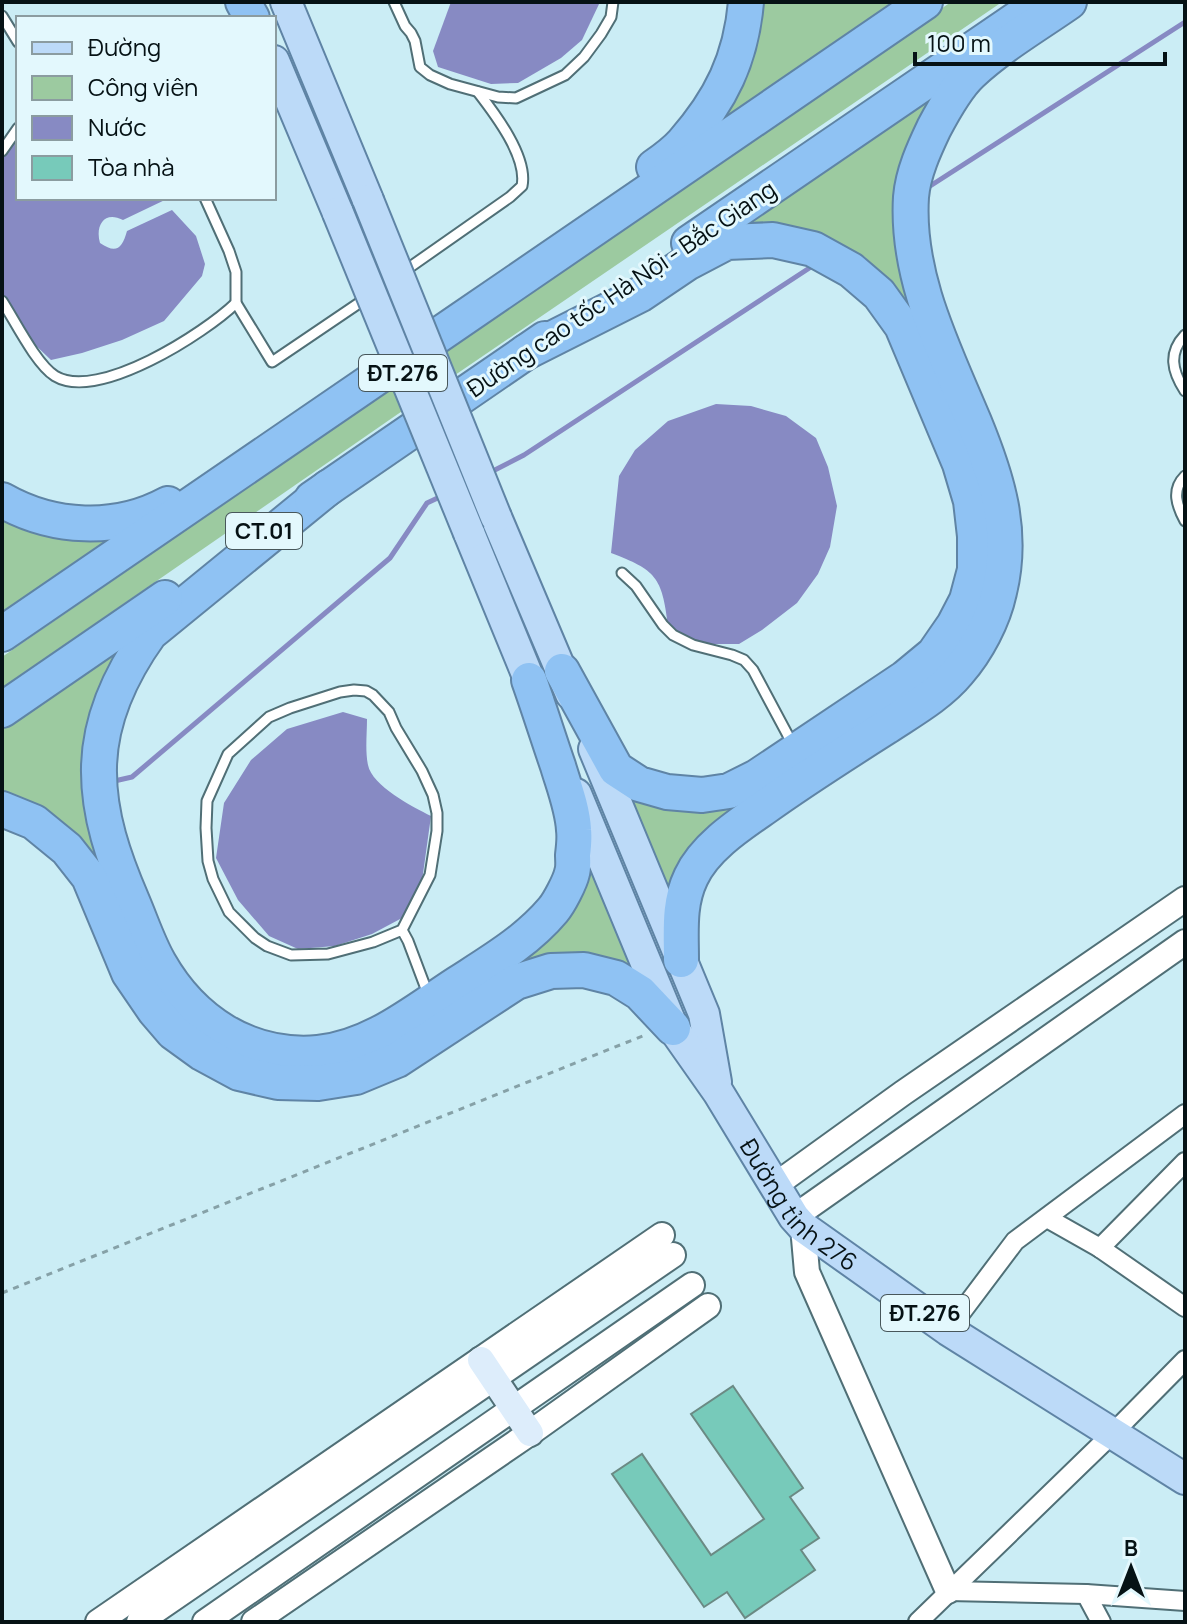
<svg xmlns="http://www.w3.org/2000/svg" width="1187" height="1624" font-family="Manrope,sans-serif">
<rect width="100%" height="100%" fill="#cbedf5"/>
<g fill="#9ccaa0">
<path d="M759 2H910L704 142Z"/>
<path d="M951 2H1002L395 416 2 688V657Z"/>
<path d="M963 65 929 108 919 322 891 286 865 257 816 234 722 233Z"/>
<path d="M2 508 136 526 2 618Z"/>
<path d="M127 645 104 875 2 796V718Z"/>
<path d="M611 779 768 788 668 903Z"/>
<path d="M588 848 642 974H504Z"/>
</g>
<g fill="#878ac3">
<path d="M451 2H600L582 40 561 58 518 83 491 84 438 67 433 51Z"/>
<path d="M18 122V198H169L123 220C104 210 95 226 100 243 116 254 122 249 127 231L172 210 196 236 205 264 202 276 164 321 122 340 82 353 51 360 30 340 2 294V142Z"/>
<path d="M716 404 751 406 786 416 816 438 828 467 837 506 830 547 818 574 797 603 762 630 739 644H711L685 638 668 625C662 577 656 570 611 553L619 476 635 450 668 421Z"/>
<path d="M343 712 367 719C367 734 365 751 368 765 372 786 413 807 431 816L422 881 402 918 372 934 335 946 298 949 269 936 238 900 216 858 224 803 251 760 287 729Z"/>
</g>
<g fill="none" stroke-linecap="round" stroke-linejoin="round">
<g stroke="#878ac3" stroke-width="5">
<path d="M927 188 1185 22"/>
<path d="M489 473 524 455 814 265"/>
<path d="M110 782 132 777 390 558 427 503 444 495"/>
</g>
</g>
<path fill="#77caba" stroke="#6b8a84" stroke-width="2" d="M733 1386 803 1488 790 1497 819 1538 801 1550 815 1570 745 1618 727 1592 704 1607 612 1474 642 1454 711 1555 764 1519 691 1414Z"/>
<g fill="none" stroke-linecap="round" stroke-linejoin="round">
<defs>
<g id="service">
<path d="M394 2 405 26 411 33 415 41 420 67 430 75 450 84 498 97 516 98 565 75 584 57 601 34 611 17 613 2"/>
<path d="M2 16 18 42"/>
<path d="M2 151 18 128"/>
<path d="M205 198 229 251 236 272V303L272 362 368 297"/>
<path d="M403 272 510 197 522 186C528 157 495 114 478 92"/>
<path d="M2 301C15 321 36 364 55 376 98 402 205 333 236 303"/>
<path d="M1185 335C1168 353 1172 371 1185 391"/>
<path d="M1185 476C1171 490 1177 506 1185 521"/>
<path d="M622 573 636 586 663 625 673 635 693 645 732 655 744 660 753 670 792 743"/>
<path d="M402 930 373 942 328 954 291 955 267 946 255 938 229 912 213 879 208 861 206 828 207 801 228 754 269 717 290 708 340 692 354 690 366 691 373 695 389 712 396 728 422 771 433 795 437 813V831L430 875 402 930 408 941 428 994"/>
</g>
<g id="minor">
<path d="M1047 1218 1100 1248 1185 1307"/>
<path d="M1100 1248 1185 1162"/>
<path d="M948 1330 1015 1241 1185 1114"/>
<path d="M948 1591 1086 1594 1185 1601"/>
<path d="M1086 1594 1101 1622"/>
<path d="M918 1622 1112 1434 1185 1360"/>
</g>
<g id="tertiary">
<path d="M774 1186 903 1093 1185 899"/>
<path d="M794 1217 1185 942"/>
<path d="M803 1227 807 1272 948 1591"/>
<path d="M98 1622 662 1235"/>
<path d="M139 1622 673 1255"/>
<path d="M205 1622 692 1285"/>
<path d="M254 1622 530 1433 708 1306"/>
</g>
<path id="secondary" d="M481 1360 530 1433"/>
<g id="primary">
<path d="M286 2 368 200"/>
<path d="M274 61 338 213"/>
<path d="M496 517 571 694"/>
<path d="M469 533 538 701"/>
<path d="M594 749 704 1014 716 1082"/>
<path id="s1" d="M576 794 673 1028 718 1092 794 1217 803 1227 948 1330 1185 1479"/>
</g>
<g id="motorway">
<path d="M243 2 252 18"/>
<path d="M654 167C664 160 675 152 683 143 721 100 741 59 746 2"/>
<path d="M689 243 1042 2"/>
<path d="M526 352 641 294 687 263 727 242 773 240 813 249 851 270 879 294 902 326 960 464 971 501 975 536V570L967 600 954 625 934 654 905 678 757 777 729 791 702 795 667 792 639 784 616 769 562 671"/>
<path d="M329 487 150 633C122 672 100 718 99 767 98 815 114 859 132 901 141 922 148 944 159 963 192 1021 249 1059 318 1053 371 1048 414 1012 457 984 491 962 527 941 553 910 559 903 570 882 572 873 574 867 573 860 573 855 574 847 575 838 574 830 573 809 564 786 558 766 548 737 539 708 529 680"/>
<path d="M312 499 545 339"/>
<path d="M2 500C53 529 116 532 168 504"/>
<path d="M2 634C309 423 618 213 925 2"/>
<path d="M2 710 165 598"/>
<path d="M2 809 34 822 67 849 89 877 129 973 155 1011 173 1032 202 1053 239 1073 278 1082 318 1083 356 1077 397 1060 516 982 551 971 584 970 616 978 640 993 673 1028"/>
<path d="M681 960C681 931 678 904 691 877 705 847 739 825 765 807 804 779 845 753 886 727 910 711 939 695 958 672 977 650 993 620 999 592 1014 531 997 478 974 422 944 350 906 277 911 197 913 173 924 149 934 128 943 111 957 86 971 73 1000 46 1036 25 1069 2"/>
</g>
</defs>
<use href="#service" stroke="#506f76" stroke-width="13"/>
<use href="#minor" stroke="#506f76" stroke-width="22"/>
<use href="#tertiary" stroke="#506f76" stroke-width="28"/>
<use href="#secondary" stroke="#506f76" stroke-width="30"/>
<use href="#primary" stroke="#5f84a5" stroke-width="34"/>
<use href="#motorway" stroke="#5f84a5" stroke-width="38"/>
<path stroke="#86a1a7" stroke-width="3" stroke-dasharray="6 6" stroke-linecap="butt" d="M2 1293 645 1035"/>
<use href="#service" stroke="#fff" stroke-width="9"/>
<use href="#minor" stroke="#fff" stroke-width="18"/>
<use href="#tertiary" stroke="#fff" stroke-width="24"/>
<use href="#secondary" stroke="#ddedfb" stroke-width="26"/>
<use href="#primary" stroke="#bcdaf8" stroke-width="30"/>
<use href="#motorway" stroke="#8fc2f3" stroke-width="34"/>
<defs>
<g id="primary-bridge">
<path d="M368 200 496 517"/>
<path d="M338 213 469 533"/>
</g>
</defs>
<use href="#primary-bridge" stroke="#5f84a5" stroke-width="34" stroke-linecap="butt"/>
<use href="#primary-bridge" stroke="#bcdaf8" stroke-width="30"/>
</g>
<g text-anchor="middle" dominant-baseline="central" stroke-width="6" stroke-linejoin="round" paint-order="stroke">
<g fill="#e3f8fd" stroke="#48575b" stroke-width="2">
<rect x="359" y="355" width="88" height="36" rx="6"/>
<rect x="226" y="513" width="76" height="36" rx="6"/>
<rect x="881" y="1295" width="88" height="36" rx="6"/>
</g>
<g font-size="22" font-weight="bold" fill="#061215">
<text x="403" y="373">ĐT.276</text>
<text x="264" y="531">CT.01</text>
<text x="925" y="1313">ĐT.276</text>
</g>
<g font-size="24" fill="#061215" stroke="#e3f8fd">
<text transform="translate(621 288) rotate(-34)">Đường cao tốc Hà Nội - Bắc Giang</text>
<text stroke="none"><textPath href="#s1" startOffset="472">Đường tỉnh 276</textPath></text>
</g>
</g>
<rect width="1187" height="1624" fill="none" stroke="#061215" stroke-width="8"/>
<rect x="16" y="16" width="260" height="184" fill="#e3f8fd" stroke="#8b9ca0" stroke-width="2"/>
<rect x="32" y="42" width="40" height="12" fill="#bcdaf8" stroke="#8b9ca0" stroke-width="2"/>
<text x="88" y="56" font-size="24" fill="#061215">Đường</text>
<rect x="32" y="76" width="40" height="24" fill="#9ccaa0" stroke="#8b9ca0" stroke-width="2"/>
<text x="88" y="96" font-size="24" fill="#061215">Công viên</text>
<rect x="32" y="116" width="40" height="24" fill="#878ac3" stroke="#8b9ca0" stroke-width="2"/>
<text x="88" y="136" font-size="24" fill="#061215">Nước</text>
<rect x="32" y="156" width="40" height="24" fill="#77caba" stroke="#8b9ca0" stroke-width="2"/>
<text x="88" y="176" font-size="24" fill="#061215">Tòa nhà</text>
<g transform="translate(1131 1568)" stroke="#e3f8fd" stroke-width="6" paint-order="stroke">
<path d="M0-6L14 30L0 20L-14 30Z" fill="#061215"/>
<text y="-12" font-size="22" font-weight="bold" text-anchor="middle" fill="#061215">B</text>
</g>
<path d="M915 52v12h250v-12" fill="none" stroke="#061215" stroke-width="4"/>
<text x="927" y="52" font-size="24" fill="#061215" stroke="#e3f8fd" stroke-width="6" paint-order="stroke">100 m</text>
</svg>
